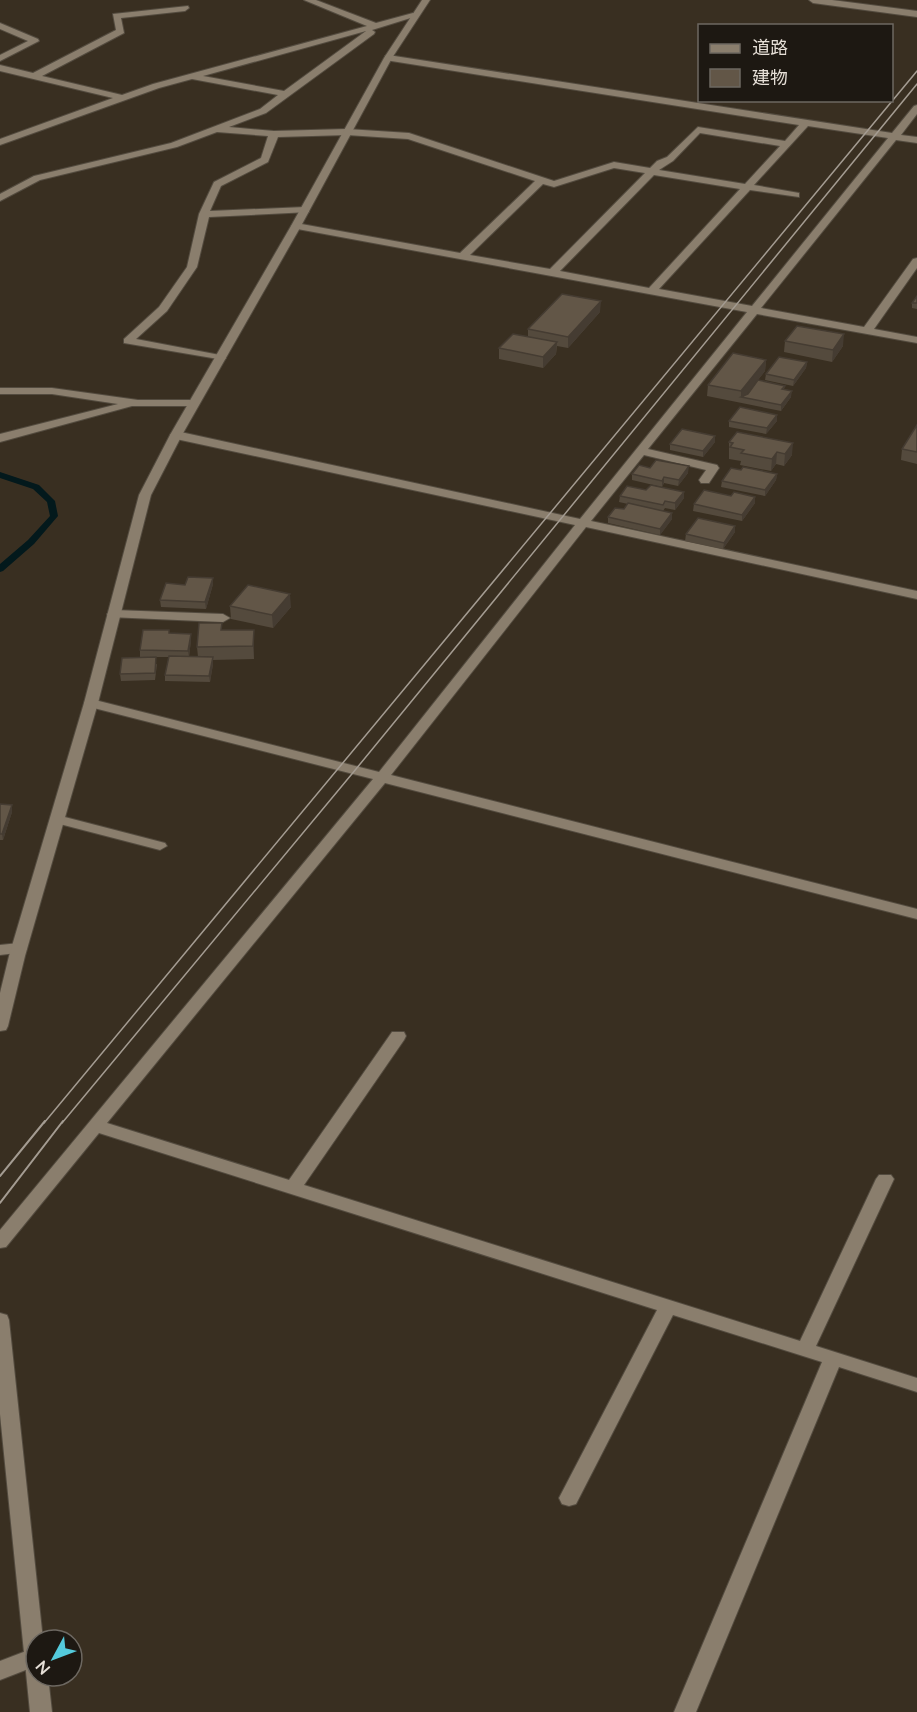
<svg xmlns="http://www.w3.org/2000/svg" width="917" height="1712" font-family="Lato,'Noto Sans JP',sans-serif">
<rect width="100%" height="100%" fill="#392f21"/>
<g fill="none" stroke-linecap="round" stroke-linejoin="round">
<path fill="#03191c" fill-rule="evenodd" d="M0 472 39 485 55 501 58 516 34 544 3 571 0 572V564L28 540 50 516 47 502 33 489 0 478Z"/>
<defs>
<g id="minor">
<path d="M304 0H316L376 23 413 13 417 16 372 30 375 32 374 34 266 113 229 127 274 131 347 129 409 133 554 181 614 162 650 168 657 161 667 157 698 127 785 141 799 125 385 60V56L388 55 892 133 914 106 917 105V114L901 135 917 137V143L896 140 761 308 864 327 913 259 917 258V268L874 329 917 337V343L757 314 648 449 717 465 719 468 709 483H701L699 480 706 470 644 455 591 521 917 591V599L586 527 391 775 917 909V919L385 783 107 1123 289 1180 392 1032H404L406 1036 404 1040 304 1185 800 1341 876 1179 879 1175H891L894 1179 816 1346 917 1378V1392L839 1367 696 1712H674L822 1362 673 1315 576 1504 569 1506 562 1504 559 1498 657 1310 99 1133 6 1247 0 1248V1230L373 779 86 706 84 703 86 700 91 699 379 772 575 525 176 439 170 435 172 433 176 431 580 519 747 312 292 228 291 226 296 223 460 253 535 181 408 139 347 135 278 137 268 162 221 186 210 211 305 207 309 208V212L209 217 197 267 167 311 136 339 220 355 226 358 224 360 124 343V339L159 307 187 267 199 214 214 182 261 158 268 136 217 132 177 147 40 180 0 201V194L34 176 171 143 260 109 278 95 192 79 159 88 0 145V139L113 98 0 71V65L33 73 116 30 113 14 188 6 189 8 185 11 121 18 124 33 42 76 122 95 153 84 367 26ZM366 31 284 91 203 76ZM808 126 888 138 752 306 659 289 750 190 799 197V193L754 185ZM700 133 780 146 745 184 659 170 673 161ZM614 168 645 173 550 269 470 255 543 184 554 187ZM654 175 740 189 649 288 560 271Z"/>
<path d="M809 0H832L917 11V17L813 3Z"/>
<path d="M0 23 38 39 39 41 0 61V55L28 41 0 29Z"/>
<path d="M0 388H52L138 400H194L200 403 194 406H132L0 442V434L118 404 52 394H0Z"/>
<path d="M114 610 223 614 230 618 223 622 109 617 107 614Z"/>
<path d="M57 815 165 843 167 846 160 850 52 822 50 819Z"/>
<path d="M19 943 25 944 27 948 25 952 0 955V945Z"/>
<path d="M34 1648 36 1649V1666L0 1680V1661Z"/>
</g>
<g id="tertiary">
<path d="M422 0H430L392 58 301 226 182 435 151 495 98 703 25 956 8 1026 6 1030 0 1031V993L9 956 84 703 139 495 170 435 291 226 384 58Z"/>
<path d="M0 1313 7 1315 9 1320 43 1640H36V1676H48L52 1712H30L0 1414Z"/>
</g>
</defs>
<use href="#minor" stroke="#534b3f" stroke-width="2"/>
<use href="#tertiary" stroke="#534b3f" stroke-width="2"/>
<use href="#minor" fill="#8a7e6d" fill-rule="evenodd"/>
<use href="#tertiary" fill="#8a7e6d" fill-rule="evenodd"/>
<g stroke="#a49c92" stroke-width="1.5">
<path d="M44 1123 917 71"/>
<path d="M62 1123 356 769 917 84"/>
</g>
<g stroke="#a49c92" stroke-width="2">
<path d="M0 1176 45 1121"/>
<path d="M0 1203 63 1121"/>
</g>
</g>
<g fill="#544a3d">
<path d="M917 296V309L912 308V303Z"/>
<path d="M600 312 568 348 557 346 556 354 543 368 499 359V348L528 336V329Z"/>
<path d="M785 341 843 346 832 362 784 352Z"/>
<path d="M766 360 765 371 747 394 785 386 784 389 791 397 781 411 707 396 708 385Z"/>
<path d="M807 362 806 368 793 386 765 380 766 374Z"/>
<path d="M777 415V421L766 434 729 427V421Z"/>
<path d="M917 425V464L901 460 902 449Z"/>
<path d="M715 442 703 457 670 450V444Z"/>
<path d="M729 442 792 455 784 466 776 464 771 471 740 465 741 461 729 459Z"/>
<path d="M650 468 688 473 678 486 664 483 662 487 632 480V474Z"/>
<path d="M741 470 777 474 776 480 765 496 721 487 722 481Z"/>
<path d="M620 496 684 498 675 510 665 508 663 511 672 513V519L660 535 608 523V517L624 509 628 504 619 502Z"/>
<path d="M755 497V503L742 521 693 511 694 504Z"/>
<path d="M735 532 723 549 685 541 686 534Z"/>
<path d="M213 578V584L206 609 161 607 160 600 185 585Z"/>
<path d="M230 606 291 607 273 628 231 619Z"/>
<path d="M222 630H254V659L213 660V664L210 682 165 681V675L169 657H140V650L169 633 191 640 189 657H198L197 647Z"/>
<path d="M157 664 155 680 121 681 120 674Z"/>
<path d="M0 804 12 812 3 840H0Z"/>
</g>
<g fill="#453c32">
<path d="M601 301 600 312 568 348V337Z"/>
<path d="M844 334 843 346 832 362 833 350Z"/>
<path d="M557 342 556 354 543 368V357Z"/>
<path d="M766 360 765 371 744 398 741 397V391Z"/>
<path d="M807 362 806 368 793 386 794 380Z"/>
<path d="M792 391 791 397 781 411V405Z"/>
<path d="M777 415V421L766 434 767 428Z"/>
<path d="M715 436V442L703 457V451Z"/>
<path d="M793 443 792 455 784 466 785 454Z"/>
<path d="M777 452 776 464 771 471 772 459Z"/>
<path d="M689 466 688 473 678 486 679 480Z"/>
<path d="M777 474 776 480 765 496V490Z"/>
<path d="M664 477V483L662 487V481Z"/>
<path d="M684 492V498L675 510V503Z"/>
<path d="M755 497V503L742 521V515Z"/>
<path d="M672 513V519L660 535V529Z"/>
<path d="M735 526V532L723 549 724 543Z"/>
<path d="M213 578V584L206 609 205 602Z"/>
<path d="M290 594 291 607 273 628 272 615Z"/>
<path d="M254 630V659L253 646Z"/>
<path d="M191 634V640L189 657 188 651Z"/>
<path d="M213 657V664L210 682 209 676Z"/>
<path d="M12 805V812L3 840 2 834Z"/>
</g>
<g fill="#625647" stroke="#453c32" stroke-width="1.5">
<path d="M562 294 601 301 568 337 528 329Z"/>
<path d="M917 296V303H912Z"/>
<path d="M797 326 844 334 833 350 785 341Z"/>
<path d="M513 334 557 342 543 357 499 348Z"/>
<path d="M733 353 766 360 741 391 708 385Z"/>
<path d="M779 357 807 362 794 380 766 374Z"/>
<path d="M758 380 785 386 782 389 792 391 781 405 741 397 748 394Z"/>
<path d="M740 407 777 415 767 428 729 421Z"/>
<path d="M917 425V452L902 449Z"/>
<path d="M682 429 715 436 703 451 670 444Z"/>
<path d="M737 432 793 443 785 454 777 452 772 459 741 453 744 450 730 447 733 443 729 442Z"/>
<path d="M656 460 689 466 679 480 664 477 662 481 632 474 639 465 650 468Z"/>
<path d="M743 467 777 474 765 490 722 481 731 468 741 470Z"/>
<path d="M651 485 684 492 675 503 665 501 663 505 620 496 627 486 646 490Z"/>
<path d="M704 490 731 496 734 492 755 497 742 515 694 504Z"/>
<path d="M628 503 672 513 660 529 608 517 615 508 624 509Z"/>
<path d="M698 518 735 526 724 543 686 534Z"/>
<path d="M188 577 213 578 205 602 160 600 166 583 185 585Z"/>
<path d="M248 585 290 594 272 615 230 606Z"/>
<path d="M199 623H222L221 630H254L253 646 197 647Z"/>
<path d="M143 630H169V633L191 634 188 651 140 650Z"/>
<path d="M169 656 213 657 209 676 165 675Z"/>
<path d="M156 657 155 673 120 674 122 658Z"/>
<path d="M0 804 12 805 2 834H0Z"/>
</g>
<rect x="698" y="24" width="195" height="78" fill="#1d1812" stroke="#6d6861" stroke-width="1.5"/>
<rect x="710" y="44" width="30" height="9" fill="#8a7e6d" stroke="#6d6861" stroke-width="1.5"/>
<text x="752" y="54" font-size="18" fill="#e6dfd7">道路</text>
<rect x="710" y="69" width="30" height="18" fill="#625647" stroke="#6d6861" stroke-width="1.5"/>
<text x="752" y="84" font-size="18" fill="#e6dfd7">建物</text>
<g transform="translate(54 1658) rotate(229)"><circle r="28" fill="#1d1812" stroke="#6d6861" stroke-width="1.5"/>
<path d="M0-4.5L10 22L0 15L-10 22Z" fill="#54cadc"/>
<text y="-9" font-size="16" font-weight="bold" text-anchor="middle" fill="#e6dfd7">N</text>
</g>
</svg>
